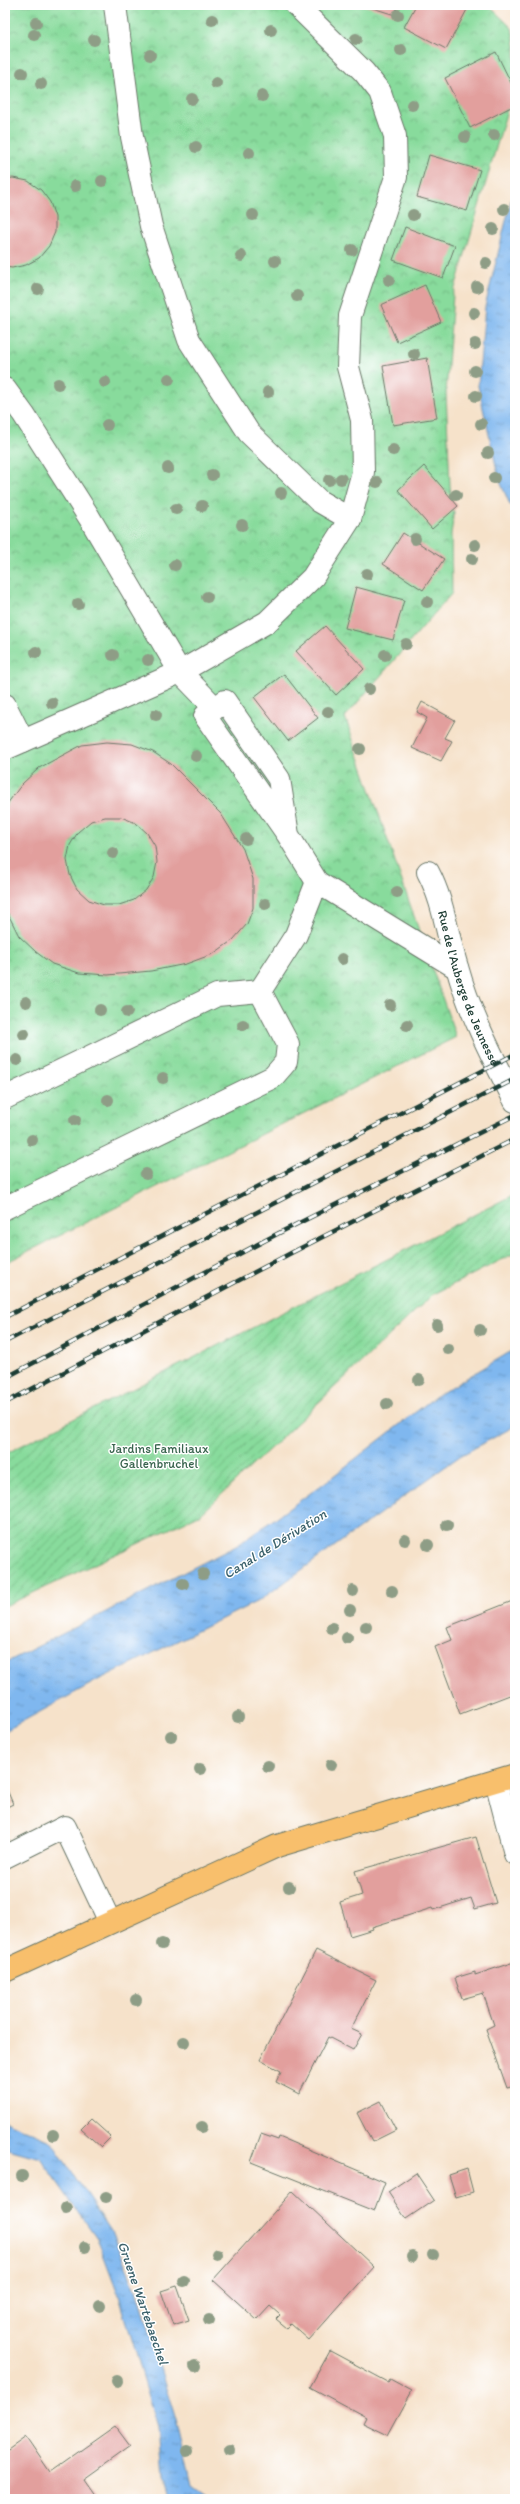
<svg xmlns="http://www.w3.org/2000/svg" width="520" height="2504" font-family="Itim,sans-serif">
<defs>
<pattern id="park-crowns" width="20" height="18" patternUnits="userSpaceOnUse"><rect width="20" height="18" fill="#88db9c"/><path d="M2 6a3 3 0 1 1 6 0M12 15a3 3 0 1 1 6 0" fill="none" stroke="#6fb380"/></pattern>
<pattern id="garden-furrows" width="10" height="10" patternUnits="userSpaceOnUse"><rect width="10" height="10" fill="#88db9c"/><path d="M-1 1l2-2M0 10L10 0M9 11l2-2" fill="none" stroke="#6fb380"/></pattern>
<pattern id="water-ripples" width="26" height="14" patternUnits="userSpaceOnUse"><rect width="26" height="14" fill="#7fb7ef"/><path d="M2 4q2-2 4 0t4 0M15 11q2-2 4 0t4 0" fill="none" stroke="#6796c2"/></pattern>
</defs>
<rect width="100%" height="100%" fill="#fff"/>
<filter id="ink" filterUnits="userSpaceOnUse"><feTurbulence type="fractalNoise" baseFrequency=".025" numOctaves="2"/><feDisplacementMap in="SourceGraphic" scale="8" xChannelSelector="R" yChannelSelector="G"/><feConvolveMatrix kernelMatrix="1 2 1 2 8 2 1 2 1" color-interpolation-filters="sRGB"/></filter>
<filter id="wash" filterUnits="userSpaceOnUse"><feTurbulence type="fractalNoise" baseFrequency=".012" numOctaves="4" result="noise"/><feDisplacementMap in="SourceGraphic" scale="16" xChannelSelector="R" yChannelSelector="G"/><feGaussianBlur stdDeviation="0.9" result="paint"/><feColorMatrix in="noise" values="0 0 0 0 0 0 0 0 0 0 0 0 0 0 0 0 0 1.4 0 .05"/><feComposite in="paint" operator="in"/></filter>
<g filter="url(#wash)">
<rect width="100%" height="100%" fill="#f6e2ca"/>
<path fill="url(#park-crowns)" stroke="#548c68" d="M5 5H488L512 28 515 46V83L453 295 446 393 450 486 454 513 451 534 452 593 345 717 456 1037 5 1263Z"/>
<path fill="url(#garden-furrows)" stroke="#548c68" d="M515 1194V1253L432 1295 201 1514 5 1606V1454Z"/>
<g fill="url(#water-ripples)" stroke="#4f7a92">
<path d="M515 184V506L510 505 499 479 478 386 485 307Z"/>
<path d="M515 1349V1426L460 1456 260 1600 100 1679 5 1731V1663L238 1545 323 1484 435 1397Z"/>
<path d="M5 2121 51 2141 111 2231 136 2290 176 2420 192 2489 206 2499H168L162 2478 158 2427 119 2296 97 2238 40 2158 5 2148Z"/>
</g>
<g id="blocks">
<g fill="#e29f9d" fill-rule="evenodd">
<path d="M363 5H398L395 15Z"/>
<path d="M416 5 469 6 446 49 404 27Z"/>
<path d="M496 52 515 91V105L470 128 445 78Z"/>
<path d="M429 155 480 170 467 211 417 197Z"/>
<path d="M13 178 28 181 41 190 50 202 55 217V232L49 246 39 258 26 265 12 268 5 267V179Z"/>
<path d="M405 227 455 246 443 278 393 260Z"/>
<path d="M425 285 441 322 397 342 381 305Z"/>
<path d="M427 358 437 418 393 425 383 366Z"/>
<path d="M424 466 458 506 432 529 398 490Z"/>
<path d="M403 533 444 559 423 590 383 564Z"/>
<path d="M356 587 404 600 393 640 345 628Z"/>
<path d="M325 626 364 669 336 695 296 651Z"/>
<path d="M284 674 318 718 288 741 254 697Z"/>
<path d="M422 702 455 720 445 738 452 741 441 761 412 748 427 718 417 712Z"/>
<path d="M107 742 132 744 153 752 171 764 221 814 243 849 253 879V908L247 924 233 940 213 954 186 964 151 971 108 975 79 973 52 964 36 952 19 936 5 908V809L7 804 22 784 39 768 82 745ZM105 817H121L136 823 147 833 155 846 157 862 154 877 146 890 134 900 119 905H104L89 900 77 889 70 875 67 860 70 845 78 832 91 821Z"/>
<path d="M515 1600V1693L460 1714 435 1647 452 1640 447 1627Z"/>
<path d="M5 1785 13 1804 5 1808Z"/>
<path d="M476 1837 496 1903 475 1909 471 1898 433 1910 432 1908 372 1927 373 1929 350 1936 340 1902 362 1895 355 1871Z"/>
<path d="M316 1950 376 1980 351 2029 362 2034 353 2050 328 2037 299 2094 276 2082 281 2071 260 2060Z"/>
<path d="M514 1962 515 2086 507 2088 486 2029 494 2025 483 1993 462 1999 455 1978 475 1972V1975Z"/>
<path d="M381 2101 396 2130 372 2142 357 2113Z"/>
<path d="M91 2119 111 2137 101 2147 81 2129Z"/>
<path d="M261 2134 278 2140 279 2137 385 2182 374 2211 251 2162Z"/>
<path d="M467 2169 473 2192 456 2197 449 2175Z"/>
<path d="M416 2173 434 2200 406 2219 388 2192Z"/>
<path d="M293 2191 374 2267 309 2340 291 2324 287 2328 276 2319 280 2315 270 2306 257 2320 213 2280Z"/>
<path d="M177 2286 189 2320 173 2325 161 2291Z"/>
<path d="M330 2351 388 2382 390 2379 412 2391 388 2435 363 2423 366 2417 310 2387Z"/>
<path d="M115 2426 130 2446 84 2479 98 2499H5V2452L26 2437 50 2472Z"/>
</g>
</g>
</g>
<g filter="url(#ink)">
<use href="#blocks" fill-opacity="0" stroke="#6a7768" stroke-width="1"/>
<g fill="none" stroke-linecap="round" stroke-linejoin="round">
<defs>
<g id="minor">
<path d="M115 5 132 137 151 226 189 340 249 433 319 501 350 519"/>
<path d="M5 389 24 415 89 517 180 672 215 708"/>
<path d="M5 705 23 741"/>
<path d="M5 749 180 672 267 622 313 577 350 519 363 472 362 420 348 367 350 316 396 177 395 136 380 92 364 72 296 5"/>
<path d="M288 835 279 779 225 701 205 716 288 835 317 882 457 968"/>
<path id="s1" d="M428 872C444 902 447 935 457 967 470 1014 493 1058 515 1101"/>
<path d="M260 991 296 935 317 882"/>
<path d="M5 1098 217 995 260 991"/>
<path d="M5 1208 273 1077 286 1062 288 1044 260 991"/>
<path d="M496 1781 515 1854"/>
<path d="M5 1857 65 1827 110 1922"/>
</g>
<path id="major" d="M5 1971 277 1846 515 1775"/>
</defs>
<use href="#minor" stroke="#6a7768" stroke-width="24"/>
<use href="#major" stroke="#6a7768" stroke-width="24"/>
<use href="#minor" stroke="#fff" stroke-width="22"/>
<use href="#major" stroke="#f8bf6c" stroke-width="22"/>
<defs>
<g id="rail">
<path d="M5 1317 515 1054"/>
<path d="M5 1342 515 1079"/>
<path d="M5 1378 279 1233 515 1115"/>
<path d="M5 1403 291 1253 515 1139"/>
</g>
</defs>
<use href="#rail" stroke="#1f3d34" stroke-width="4.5"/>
<use href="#rail" stroke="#fff" stroke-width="3" stroke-dasharray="9" stroke-linecap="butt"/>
</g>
<g fill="#8e9d86">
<circle cx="398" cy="15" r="6"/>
<circle cx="212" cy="20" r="6"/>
<circle cx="36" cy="23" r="6"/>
<circle cx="271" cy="30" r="6"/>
<circle cx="34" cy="35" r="6"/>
<circle cx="356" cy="39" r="6"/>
<circle cx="94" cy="40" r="6"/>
<circle cx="401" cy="50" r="6"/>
<circle cx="150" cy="55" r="6"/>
<circle cx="22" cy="73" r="6"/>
<circle cx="216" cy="83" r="6"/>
<circle cx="41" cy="84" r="6"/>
<circle cx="262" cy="96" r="6"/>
<circle cx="192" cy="99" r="6"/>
<circle cx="412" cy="105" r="6"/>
<circle cx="494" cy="135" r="6"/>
<circle cx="465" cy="137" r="6"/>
<circle cx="196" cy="147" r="6"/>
<circle cx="249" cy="153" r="6"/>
<circle cx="102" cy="181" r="6"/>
<circle cx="75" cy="186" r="6"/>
<circle cx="504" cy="209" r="6"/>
<circle cx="253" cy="215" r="6"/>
<circle cx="413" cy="215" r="6"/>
<circle cx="493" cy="229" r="6"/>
<circle cx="352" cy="250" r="6"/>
<circle cx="241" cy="256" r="6"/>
<circle cx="275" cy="261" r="6"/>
<circle cx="486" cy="263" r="6"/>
<circle cx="389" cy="280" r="6"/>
<circle cx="477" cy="287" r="6"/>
<circle cx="38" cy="289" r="6"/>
<circle cx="297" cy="296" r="6"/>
<circle cx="474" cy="313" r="6"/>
<circle cx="475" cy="344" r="6"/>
<circle cx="414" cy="354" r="6"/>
<circle cx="475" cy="371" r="6"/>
<circle cx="169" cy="379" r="6"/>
<circle cx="105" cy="382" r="6"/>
<circle cx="58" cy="384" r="6"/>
<circle cx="268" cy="392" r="6"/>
<circle cx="476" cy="396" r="6"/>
<circle cx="481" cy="424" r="6"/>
<circle cx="107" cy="425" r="6"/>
<circle cx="393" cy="450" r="6"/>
<circle cx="488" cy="453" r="6"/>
<circle cx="168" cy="468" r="6"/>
<circle cx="212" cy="475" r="6"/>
<circle cx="494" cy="478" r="6"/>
<circle cx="341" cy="479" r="6"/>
<circle cx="329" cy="480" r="6"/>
<circle cx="377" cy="482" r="6"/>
<circle cx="281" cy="493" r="6"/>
<circle cx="456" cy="495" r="6"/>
<circle cx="202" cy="506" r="6"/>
<circle cx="176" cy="509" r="6"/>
<circle cx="242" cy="525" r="6"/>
<circle cx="415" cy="539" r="6"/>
<circle cx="475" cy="545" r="6"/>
<circle cx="472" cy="559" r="6"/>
<circle cx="175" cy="565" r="6"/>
<circle cx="367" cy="574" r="6"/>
<circle cx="207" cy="597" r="6"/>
<circle cx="427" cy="602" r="6"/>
<circle cx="78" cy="604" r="6"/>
<circle cx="406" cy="644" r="6"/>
<circle cx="36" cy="652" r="6"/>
<circle cx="113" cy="655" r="6"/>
<circle cx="385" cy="655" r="6"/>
<circle cx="148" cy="660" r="6"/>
<circle cx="369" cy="689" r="6"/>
<circle cx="52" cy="703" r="6"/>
<circle cx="328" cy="712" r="6"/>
<circle cx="156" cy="715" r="6"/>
<circle cx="360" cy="749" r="6"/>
<circle cx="196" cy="756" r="6"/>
<circle cx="246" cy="839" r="6"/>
<circle cx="113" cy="853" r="6"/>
<circle cx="397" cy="892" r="6"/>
<circle cx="265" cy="904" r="6"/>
<circle cx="342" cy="959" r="6"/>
<circle cx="26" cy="1002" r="6"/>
<circle cx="390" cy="1005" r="6"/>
<circle cx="100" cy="1010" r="6"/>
<circle cx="127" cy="1012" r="6"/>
<circle cx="243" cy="1025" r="6"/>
<circle cx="407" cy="1025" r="6"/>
<circle cx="24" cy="1034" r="6"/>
<circle cx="17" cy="1060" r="6"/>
<circle cx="163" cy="1078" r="6"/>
<circle cx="108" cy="1100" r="6"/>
<circle cx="75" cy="1120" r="6"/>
<circle cx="32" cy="1140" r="6"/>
<circle cx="146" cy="1174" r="6"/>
<circle cx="437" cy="1325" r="6"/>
<circle cx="480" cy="1330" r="6"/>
<circle cx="448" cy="1349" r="6"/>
<circle cx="419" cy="1380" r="6"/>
<circle cx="387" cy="1404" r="6"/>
<circle cx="447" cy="1525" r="6"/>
<circle cx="405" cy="1540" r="6"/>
<circle cx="428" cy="1545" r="6"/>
<circle cx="203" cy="1574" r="6"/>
<circle cx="183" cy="1584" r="6"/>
<circle cx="353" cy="1591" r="6"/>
<circle cx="392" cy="1591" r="6"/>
<circle cx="350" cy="1610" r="6"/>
<circle cx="366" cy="1627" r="6"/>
<circle cx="332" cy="1628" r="6"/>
<circle cx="347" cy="1638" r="6"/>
<circle cx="238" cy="1717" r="6"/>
<circle cx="171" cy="1736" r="6"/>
<circle cx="331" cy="1765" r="6"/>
<circle cx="268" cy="1766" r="6"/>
<circle cx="200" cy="1769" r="6"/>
<circle cx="289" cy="1887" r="6"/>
<circle cx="162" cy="1944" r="6"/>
<circle cx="136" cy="2000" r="6"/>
<circle cx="184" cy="2042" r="6"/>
<circle cx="202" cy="2127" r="6"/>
<circle cx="53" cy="2135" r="6"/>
<circle cx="22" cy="2176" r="6"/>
<circle cx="106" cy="2197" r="6"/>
<circle cx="66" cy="2208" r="6"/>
<circle cx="85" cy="2247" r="6"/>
<circle cx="217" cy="2254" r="6"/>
<circle cx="433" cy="2255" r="6"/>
<circle cx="412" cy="2257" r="6"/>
<circle cx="184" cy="2281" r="6"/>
<circle cx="100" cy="2306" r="6"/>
<circle cx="209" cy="2320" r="6"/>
<circle cx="195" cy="2366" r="6"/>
<circle cx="117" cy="2381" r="6"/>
<circle cx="230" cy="2450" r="6"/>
<circle cx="187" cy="2451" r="6"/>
</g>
</g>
<g text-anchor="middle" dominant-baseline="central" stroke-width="3" stroke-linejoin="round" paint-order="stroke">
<g font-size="13" fill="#1f3d34" stroke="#fff">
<text stroke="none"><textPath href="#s1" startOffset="123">Rue de l'Auberge de Jeunesse</textPath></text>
</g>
<g font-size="13" fill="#39644e" stroke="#fff">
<text x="159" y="1448">Jardins Familiaux<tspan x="159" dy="15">Gallenbruchel</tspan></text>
</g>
<g font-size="14" font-style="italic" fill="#3c626c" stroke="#fff">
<text transform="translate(275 1544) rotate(-32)">Canal de Dérivation</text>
<text transform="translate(143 2303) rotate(71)">Gruene Wartebaechel</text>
</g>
</g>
<rect width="520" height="2504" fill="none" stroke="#fff" stroke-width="20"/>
</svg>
